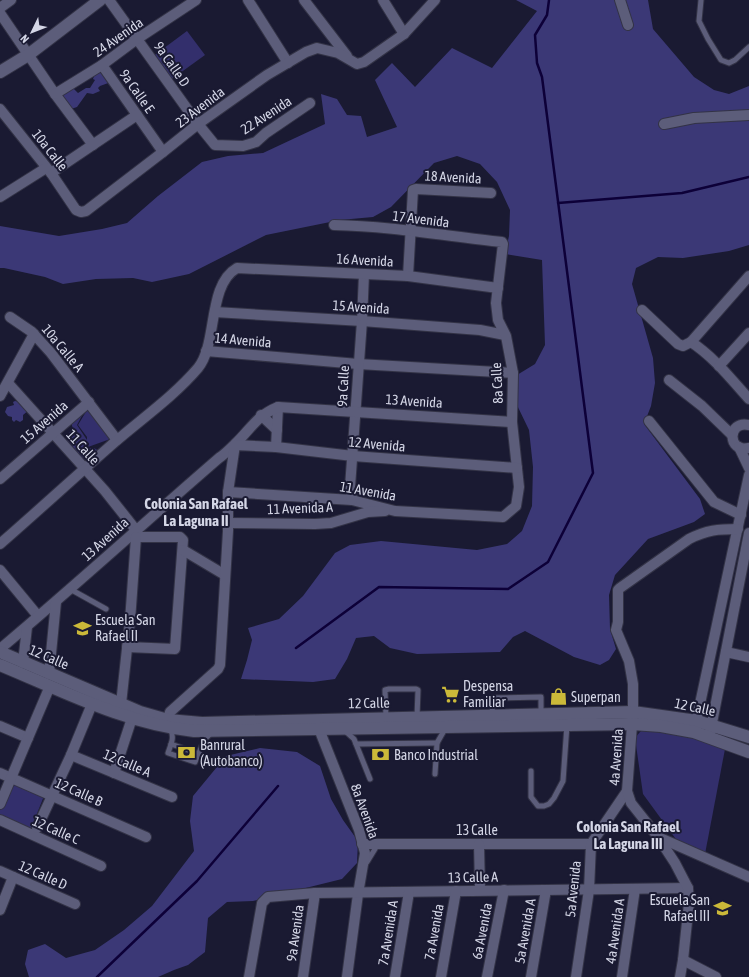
<svg xmlns="http://www.w3.org/2000/svg" width="749" height="977" font-family="'Asap Condensed',sans-serif">
<rect width="100%" height="100%" fill="#1a1a32"/>
<g fill="#332f6c">
<path d="M187 31 205 55 169 81 152 57Z"/>
<path d="M86 408 77 425 87 440V437L78 425 87 410 113 438 88 447 89 444 88 442 86 448H94L99 451 97 464 92 469 82 460 83 458 80 457 67 444V440L71 436 69 433 73 429 71 422Z"/>
<path d="M644 729 685 735 725 749 705 854 678 842 643 794 635 738 640 732Z"/>
<path d="M12 782 44 796 30 831 0 819V809Z"/>
</g>
<g fill="#3b3876">
<path d="M516 0H648L653 29 694 77 714 90 729 94 749 86V245L729 251 683 258 658 257 636 268 632 284 653 358 655 383 651 406 644 424 700 499 705 514 694 522 648 539 615 575 609 595 610 629 616 649 609 660 600 665 574 657 525 631 513 637 500 652 417 654 390 648 374 636 356 638 347 659 335 679 313 682 241 679 247 660 252 640 248 628 279 619 303 596 335 553 350 545 381 541 477 550 507 544 522 531 532 506 533 467 529 430 515 401 517 375 535 364 545 345 542 260 505 254 509 236 510 210 497 182 480 164 457 156 434 163 391 207 373 217 340 220 266 235 189 274 152 282 133 278 96 279 63 284 45 277 4 268H0V226L59 236 102 229 127 223 158 196 202 162 228 156 263 153 325 124 321 94 337 99 347 115 361 116 367 137 397 127 375 80 392 63 415 87 452 48 492 68 537 11Z"/>
<path d="M102 69 111 82 100 86 98 88 100 91 93 94 87 93 77 107 71 109 61 97 64 90 72 87 78 93 86 88H90L95 80 93 79C95 74 97 71 102 69Z"/>
<path d="M15 401 20 402 30 409 23 415V420L20 422 16 420 14 422 12 420V417L8 416 5 412 7 407 14 405 13 402Z"/>
<path d="M260 748 297 752 320 766 331 799 343 820 358 841 357 863 342 879 253 901 227 902 208 918 205 952 188 965 174 970 158 977H29L25 964 28 950 45 944 66 958 95 950 124 930 152 906 194 851 190 821 193 796 226 756Z"/>
</g>
<g fill="none" stroke-linecap="round" stroke-linejoin="round">
<g stroke="#0d0038" stroke-width="2.5">
<path d="M558 203 682 193 749 177"/>
<path d="M296 648 379 587 508 589 548 562 593 473 542 77 537 63 535 35 547 15 549 0"/>
<path d="M97 977 197 881 278 786"/>
</g>
<defs>
<g id="lane">
<path d="M701 0 699 21 708 39 721 60 729 63 735 60 749 47"/>
<path d="M70 589 106 609"/>
<path d="M492 715 493 698 541 697V714"/>
<path d="M386 718 385 690 389 689H416L418 690 417 717"/>
<path d="M170 729C175 737 171 744 168 753L195 762 205 739 210 734"/>
<path d="M344 730 354 739 370 779"/>
<path d="M171 744 199 754"/>
<path d="M356 744 437 743"/>
<path d="M531 771V797L538 806H544L549 804 554 798 563 781 567 725"/>
<path d="M435 774 437 743 445 729"/>
<path d="M367 862 378 844"/>
</g>
<g id="street">
<path d="M109 0 198 124 215 145 243 146 256 142 266 133 310 103"/>
<path d="M248 0 288 63"/>
<path d="M304 0 347 56"/>
<path d="M383 0 404 34"/>
<path d="M620 0 628 25"/>
<path d="M0 8 11 0"/>
<path d="M0 13 55 94 93 145"/>
<path d="M102 65 163 152"/>
<path d="M55 94 102 65 137 39 196 0"/>
<path d="M0 109 51 173 76 210 81 212 86 211 163 152 198 124 267 75 306 52 317 48 338 53 357 64 364 62 404 34 435 0"/>
<path d="M664 124 694 118 749 115"/>
<path d="M51 173 137 115"/>
<path d="M0 197 46 168"/>
<path d="M408 276 413 190 416 189 491 193"/>
<path d="M642 310 678 344 683 346 691 342 749 276"/>
<path d="M215 312 362 321 480 330 505 335"/>
<path d="M10 317 32 332 51 353 117 440"/>
<path d="M691 342C714 357 731 379 749 399"/>
<path d="M206 351 358 364 513 373"/>
<path d="M719 366 749 333"/>
<path d="M669 380 702 406 732 435"/>
<path d="M8 383 105 491 136 530V537H180L183 540 175 649 127 647"/>
<path d="M0 396 34 334"/>
<path d="M261 415 277 430"/>
<path d="M649 421 714 502 741 515"/>
<path d="M749 425C727 420 727 453 749 448"/>
<path d="M276 447 278 407"/>
<path d="M739 447 749 468"/>
<path d="M0 479 89 402"/>
<path d="M228 492 352 500 395 511 503 517 516 506 519 487 512 422 513 373 506 336 498 320 496 303 503 244 502 242C446 236 390 226 334 225"/>
<path d="M352 500 350 487 362 321 364 274"/>
<path d="M228 523 315 524 331 523 368 512 385 511"/>
<path d="M0 544C39 510 77 475 116 441 144 417 174 396 198 368 218 344 207 285 237 268L408 276 498 288"/>
<path d="M183 550 225 575"/>
<path d="M0 570 38 616"/>
<path d="M0 649C74 587 146 521 219 458 225 454 230 449 235 444 251 429 256 416 278 407L512 422"/>
<path d="M726 652 749 657"/>
<path d="M23 663 27 627"/>
<path d="M49 674 56 602"/>
<path d="M121 704 130 621 136 537"/>
<path d="M168 720 170 712 218 669 220 665 228 531V492L235 445 276 447 353 456 517 468"/>
<path d="M0 726 28 738"/>
<path d="M695 727 749 475"/>
<path d="M319 729 359 830 365 853 358 894 347 977"/>
<path d="M710 733 749 533"/>
<path d="M71 755 172 797"/>
<path d="M0 773 146 837"/>
<path d="M114 773 132 718"/>
<path d="M0 804 50 686"/>
<path d="M0 820 101 866"/>
<path d="M37 828 71 755 92 704"/>
<path d="M658 837 749 877"/>
<path d="M362 844H591"/>
<path d="M479 844 480 890"/>
<path d="M0 871 75 904"/>
<path d="M0 910 13 877"/>
<path d="M683 960 716 977"/>
<path d="M249 977 262 903 268 897 315 893 688 888"/>
<path d="M303 977 315 893"/>
<path d="M395 977 409 892"/>
<path d="M441 977 456 891"/>
<path d="M487 977 504 890"/>
<path d="M531 977 546 890"/>
<path d="M576 977 589 890 591 844 627 791"/>
<path d="M622 977 635 889"/>
<path d="M680 977 683 960 689 903 688 888 675 863 658 837 631 803 627 791 633 712V684L629 661 616 630 618 622V590L620 588 689 539C707 530 718 529 738 529"/>
</g>
<g id="secondary">
<path d="M0 72 28 55 100 0"/>
<path d="M0 652 140 712 168 720 202 723 633 712 697 721 749 737"/>
<path d="M0 665C63 691 126 724 194 731L632 724 661 726 694 732 749 752"/>
</g>
</defs>
<use href="#lane" stroke="#333346" stroke-width="7"/>
<use href="#street" stroke="#333346" stroke-width="12"/>
<use href="#secondary" stroke="#333346" stroke-width="14"/>
<use href="#lane" stroke="#5c5d7a" stroke-width="5"/>
<use href="#street" stroke="#5c5d7a" stroke-width="10"/>
<use href="#secondary" stroke="#5c5d7a" stroke-width="12"/>
</g>
<defs>
<symbol id="school-bare" viewBox="-9 -9 18 18"><path d="M0-5L7-2L0 1L-7-2ZM-4 1L0 2.5L4 1V4Q0 6-4 4Z" fill="#cbb939" stroke="#1a1a32" stroke-width="2.5" paint-order="stroke"/></symbol>
<symbol id="supermarket-bare" viewBox="-9 -9 18 18"><path d="M-6-5.5h2.5l.6 2H6L4.5 2H-2.5L-4.4-4H-6ZM-1.5 3.2a1.3 1.3 0 1 0 .1 0ZM3 3.2a1.3 1.3 0 1 0 .1 0Z" fill="#cbb939" stroke="#1a1a32" stroke-width="2.5" paint-order="stroke"/></symbol>
<symbol id="shop-bare" viewBox="-9 -9 18 18"><path d="M-5-2.5h2.3a2.7 3.5 0 0 1 5.4 0H5L5.5 6h-11ZM-1.5-2.5h3a1.5 2.3 0 0 0-3 0Z" fill="#cbb939" stroke="#1a1a32" stroke-width="2.5" paint-order="stroke"/></symbol>
<symbol id="bank-bare" viewBox="-9 -9 18 18"><path d="M-6-4H6V4H-6ZM0-2.3a2.3 2.3 0 1 0 0 4.6a2.3 2.3 0 1 0 0-4.6Z" fill="#cbb939" stroke="#1a1a32" stroke-width="2.5" paint-order="stroke"/></symbol>
</defs>
<g fill-rule="evenodd">
<use href="#school-bare" x="70" y="616" width="25" height="25"/>
<use href="#supermarket-bare" x="438" y="682" width="25" height="25"/>
<use href="#shop-bare" x="546" y="684" width="25" height="25"/>
<use href="#bank-bare" x="174" y="740" width="25" height="25"/>
<use href="#bank-bare" x="368" y="742" width="25" height="25"/>
<use href="#school-bare" x="710" y="896" width="25" height="25"/>
</g>
<g text-anchor="middle" dominant-baseline="central" stroke-width="4" stroke-linejoin="round" paint-order="stroke">
<g font-size="14" fill="#d4d6e6" stroke="#1a1a32">
<text transform="translate(118 37) rotate(-35)">24 Avenida</text>
<text transform="translate(172 64) rotate(55)">9a Calle D</text>
<text transform="translate(137 91) rotate(55)">9a Calle E</text>
<text transform="translate(200 107) rotate(-37)">23 Avenida</text>
<text transform="translate(266 115) rotate(-33)">22 Avenida</text>
<text transform="translate(50 150) rotate(52)">10a Calle</text>
<text transform="translate(453 177) rotate(3)">18 Avenida</text>
<text transform="translate(421 219) rotate(7)">17 Avenida</text>
<text transform="translate(365 260) rotate(3)">16 Avenida</text>
<text transform="translate(361 307) rotate(4)">15 Avenida</text>
<text transform="translate(243 340) rotate(5)">14 Avenida</text>
<text transform="translate(63 348) rotate(50)">10a Calle A</text>
<text transform="translate(497 383) rotate(-93)">8a Calle</text>
<text transform="translate(343 386) rotate(-87)">9a Calle</text>
<text transform="translate(414 401) rotate(4)">13 Avenida</text>
<text transform="translate(44 422) rotate(-41)">15 Avenida</text>
<text transform="translate(377 444) rotate(5)">12 Avenida</text>
<text transform="translate(83 447) rotate(48)">11 Calle</text>
<text transform="translate(368 491) rotate(10)">11 Avenida</text>
<text transform="translate(300 508) rotate(-2)">11 Avenida A</text>
<text transform="translate(105 539) rotate(-42)">13 Avenida</text>
<text transform="translate(49 657) rotate(23)">12 Calle</text>
<text transform="translate(369 703) rotate(-1)">12 Calle</text>
<text transform="translate(695 707) rotate(12)">12 Calle</text>
<text transform="translate(616 757) rotate(-86)">4a Avenida</text>
<text transform="translate(127 763) rotate(23)">12 Calle A</text>
<text transform="translate(79 792) rotate(24)">12 Calle B</text>
<text transform="translate(365 811) rotate(70)">8a Avenida</text>
<text transform="translate(56 830) rotate(24)">12 Calle C</text>
<text x="477" y="830">13 Calle</text>
<text transform="translate(43 875) rotate(24)">12 Calle D</text>
<text transform="translate(473 877) rotate(-1)">13 Calle A</text>
<text transform="translate(573 889) rotate(-84)">5a Avenida</text>
<text transform="translate(482 931) rotate(-79)">6a Avenida</text>
<text transform="translate(525 931) rotate(-80)">5a Avenida A</text>
<text transform="translate(615 931) rotate(-82)">4a Avenida A</text>
<text transform="translate(434 932) rotate(-80)">7a Avenida</text>
<text transform="translate(295 933) rotate(-82)">9a Avenida</text>
<text transform="translate(388 933) rotate(-81)">7a Avenida A</text>
</g>
<g font-size="14" fill="#d4d6e6" stroke="#1a1a32" text-anchor="start">
<text x="95" y="620">Escuela San<tspan x="95" dy="16">Rafael II</tspan></text>
<text x="463" y="686">Despensa<tspan x="463" dy="16">Familiar</tspan></text>
<text x="571" y="697">Superpan</text>
<text x="200" y="745">Banrural<tspan x="200" dy="16">(Autobanco)</tspan></text>
<text x="394" y="755">Banco Industrial</text>
<text x="710" y="900" text-anchor="end">Escuela San<tspan x="710" dy="16">Rafael III</tspan></text>
</g>
<g font-size="15" font-weight="bold" fill="#d4d6e6" stroke="#1a1a32">
<text x="196" y="503">Colonia San Rafael<tspan x="196" dy="17">La Laguna II</tspan></text>
<text x="628" y="826">Colonia San Rafael<tspan x="628" dy="17">La Laguna III</tspan></text>
</g>
</g>
<g transform="translate(32 32) rotate(227)" stroke="#1a1a32" stroke-width="3" paint-order="stroke">
<path d="M0-3L7 15L0 10L-7 15Z" fill="#d4d6e6"/>
<text y="-6" font-size="11" font-weight="bold" text-anchor="middle" fill="#d4d6e6">N</text>
</g>
</svg>
